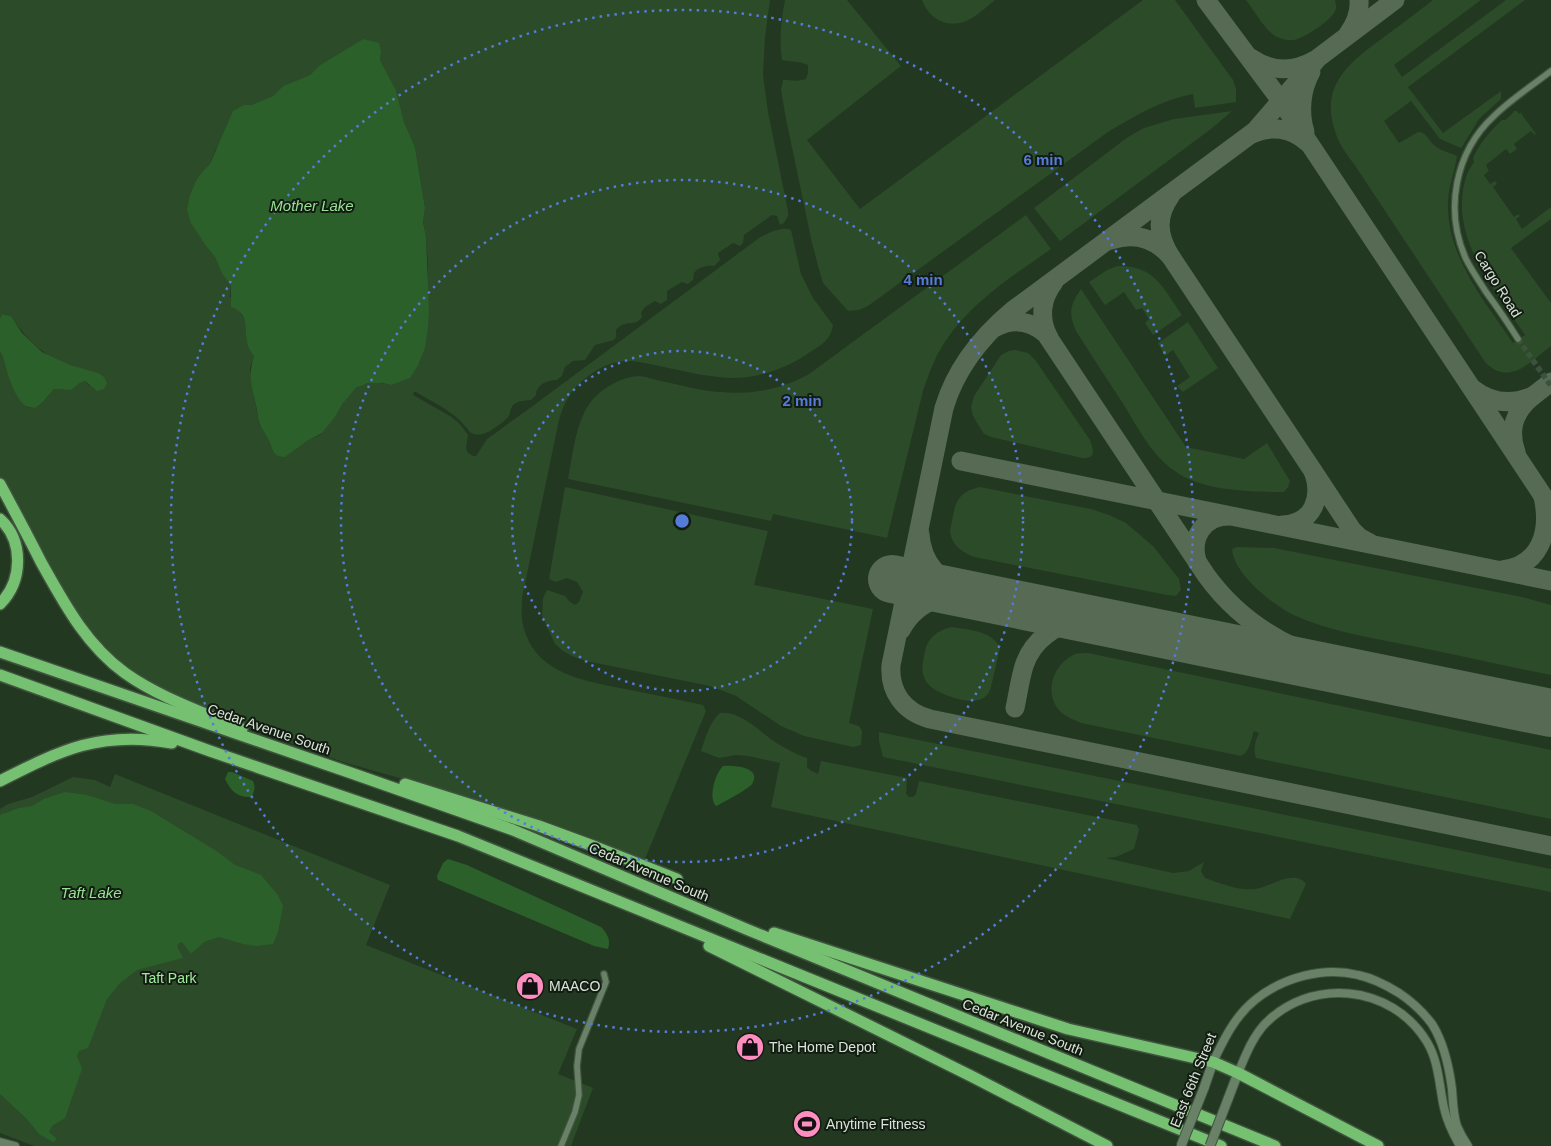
<svg xmlns="http://www.w3.org/2000/svg" width="1551" height="1146" font-family="Arial,sans-serif">
<rect width="100%" height="100%" fill="#223821"/>
<g fill="#2b4b29" fill-rule="evenodd">
<path d="M0 0H770L765 37 763 75 768 112 788 211V216L784 223 780 225 777 216 772 215 744 235 743 243 740 246 733 243 718 253 720 260 714 266C708 265 698 267 695 272 693 274 694 277 693 280L688 284 682 282 667 291V300L661 304 655 301 645 307 641 313 642 317C634 328 627 318 616 330V337L614 340 595 345 585 360 573 361 565 367 562 376 557 380C547 380 536 385 536 395L531 400C524 401 514 400 511 409 509 413 511 415 506 419 498 426 480 442 469 431 465 426 461 421 456 417 444 407 429 400 416 392H414L413 395 450 416 459 423 468 435 466 448 468 453 473 456H476L487 439 530 408 759 238C768 233 782 226 791 230L801 274 813 298 833 325C831 341 819 346 806 355 786 368 759 378 735 378 710 378 684 371 659 366 645 363 632 359 618 362 606 364 596 370 587 377 571 389 564 402 559 420L522 598C522 607 521 616 523 625 534 672 580 680 620 688 647 693 675 699 703 705L706 711 645 859 641 860 410 781 343 762 280 739 213 714 133 675 85 631 0 479V352L27 407 35 408 42 403 54 389 71 390 80 383 85 381 90 386 98 373C55 363 36 353 11 316L2 314 0 318ZM363 39 381 52 380 60 396 90 404 122 415 147 425 208 423 222 426 237 428 265V288L429 308 391 385C354 374 347 400 328 424 326 427 324 431 321 434 317 437 311 438 307 441 299 446 292 451 285 457L273 452 269 440 259 424 250 368 254 356 247 342 246 321 230 297 231 285 222 274 215 257 206 246 190 195 202 172 210 164 215 151 244 105H251L273 96 283 86 310 75 320 65Z"/>
<path d="M785 0H847L901 66 807 140 860 209 1143 0H1175L1233 80 1236 89V102L1195 108 1193 94C1161 100 1135 116 1108 132L868 306 859 310 848 311 823 283 818 266 812 243 786 119 781 90 783 80C792 80 797 82 806 79L808 73V65C799 61 791 62 782 60 779 40 781 20 785 0Z"/>
<path d="M922 0H995C986 7 976 17 966 21 947 29 929 19 922 0Z"/>
<path d="M1246 0H1335C1336 4 1337 8 1335 11 1331 21 1304 38 1294 40 1288 41 1281 39 1275 36 1264 29 1254 10 1246 0Z"/>
<path d="M1433 0H1481L1394 65 1402 77 1506 0H1525L1408 87 1443 133 1501 91V99L1479 119 1462 147 1461 148 1440 139 1411 101 1384 121 1399 143 1418 132C1427 132 1427 139 1434 145 1439 150 1450 153 1457 156 1455 171 1449 185 1448 201 1446 256 1484 300 1513 343L1525 335C1494 288 1446 235 1467 174 1469 169 1471 167 1474 162L1473 158C1479 144 1490 131 1502 120H1505L1512 114 1514 111H1517L1519 114 1520 112 1536 134 1535 135 1531 131 1514 144 1517 149 1510 154 1506 149 1486 165 1489 171 1484 175 1490 184 1495 181 1497 184 1493 187 1514 217 1518 214 1520 216 1516 219 1522 229 1551 207V219L1511 248 1551 303V346C1530 362 1509 387 1485 362L1358 170C1350 158 1340 147 1336 134 1318 85 1350 62 1384 37 1401 25 1417 12 1433 0Z"/>
<path d="M1232 111 1211 129 1060 241 1034 208 1128 137 1144 128 1174 119Z"/>
<path d="M1026 215 1051 249C1014 275 973 301 947 339 936 354 929 373 923 391L887 538 773 514 771 521 568 479C573 454 575 424 590 403 599 390 622 376 639 376 646 376 654 380 661 381 681 385 701 391 721 392 752 395 782 389 809 374Z"/>
<path d="M1117 266C1155 265 1163 288 1182 315L1153 335 1145 323 1149 319 1142 308 1136 310 1124 292 1105 305 1089 282 1107 270Z"/>
<path d="M1081 289 1186 447 1244 459 1267 443 1290 481 1288 487 1284 492C1251 492 1207 491 1179 474 1153 458 1139 430 1124 405 1108 381 1092 356 1076 331 1068 313 1070 305 1081 289Z"/>
<path d="M1188 322 1218 368 1183 392 1177 386 1190 377 1173 350 1165 356 1158 343Z"/>
<path d="M1015 350 1028 353 1036 361 1090 440C1094 451 1096 459 1082 458L991 437 984 434 977 423 973 416 971 407 974 396 1001 355 1009 351Z"/>
<path d="M565 487 768 531 754 585 873 609 849 723 859 726 862 731 861 745 853 747 804 736 781 726 736 696 710 686 586 661 572 656 563 651 555 644 542 616 543 598 547 590 565 596 569 601 575 605 579 602 583 592 577 582 567 578 556 582 549 579Z"/>
<path d="M980 487 1091 509 1109 515 1126 523 1153 546 1179 579 1181 590 1176 596 1167 595 974 557C964 553 954 547 951 536 949 531 951 526 952 521 955 502 959 491 980 487Z"/>
<path d="M1237 547 1274 548 1522 597 1551 605V675C1501 665 1452 654 1402 644 1367 637 1329 631 1296 616 1274 606 1234 575 1232 549Z"/>
<path d="M952 627C968 630 992 630 1000 648L991 687C989 694 985 699 978 700 966 704 932 693 926 681 920 671 923 661 925 651 928 637 938 630 952 627Z"/>
<path d="M1088 653 1551 750V819L1256 758C1253 749 1255 741 1259 733L1254 731C1251 739 1250 752 1241 756L1081 723C1072 719 1061 715 1056 706 1045 688 1055 664 1073 655 1077 653 1083 653 1088 653Z"/>
<path d="M720 713C741 711 759 731 775 742 785 748 795 754 807 758V767L810 770 818 774 821 761 907 778 906 794 909 797H913L916 794 919 781 1137 825 1139 830 1134 849 1116 857 1106 858 1173 873 1189 871 1204 862 1201 871 1205 878C1220 883 1238 891 1255 889 1270 887 1295 868 1306 884L1290 919 771 807 780 763 748 756 736 755 719 758 701 751C705 739 710 721 720 713Z"/>
<path d="M879 732 1551 869V892L883 757 879 741Z"/>
<path d="M115 774 390 885 366 945 577 1029 558 1074 593 1088 571 1146H34L0 1133V809L8 804 32 797 73 777 95 780 110 787Z"/>
</g>
<g fill="#2c602a">
<path d="M363 39 379 43 381 52 380 60 396 90 404 122 415 147 425 208 423 222 426 237 429 308 428 327 425 348 418 365 410 378 391 385 383 383H368L356 388 343 403 334 418 322 433 307 441 285 457C270 456 274 449 268 439 266 434 262 430 260 425 258 421 258 415 257 410 253 389 247 378 254 356 251 352 247 346 247 341 244 326 250 314 231 307V285L222 274 215 257 206 246 191 223 187 210 190 195 196 181 202 172 210 164 233 111 244 105H251L273 96 283 86 310 75 320 65Z"/>
<path d="M2 314 11 316 22 333 42 352 70 365 98 373 104 377 107 383 104 389 97 391 85 381 80 383 71 390 54 389 42 403 35 408C33 408 28 407 26 406 18 402 9 380 7 371 5 364 4 358 0 352V318Z"/>
<path d="M723 766C733 765 763 767 752 784 750 788 721 804 716 806 708 798 715 774 723 766Z"/>
<path d="M228 772H232L253 781C256 787 254 791 252 797 237 798 231 791 225 779Z"/>
<path d="M65 792 87 795 115 804H133L151 811 218 852 235 865 261 875 278 895 283 906 278 932 273 944 256 946 243 944 219 937 204 942 191 954 182 942 179 943 177 946 183 958 137 970 120 983 107 999 88 1048 79 1051 77 1056 82 1069 65 1118 52 1126 49 1132 57 1139 53 1142 39 1134 27 1119 0 1094V815L19 808 32 806 44 799Z"/>
<path d="M448 859 467 865 601 927C607 933 611 940 608 949L594 946 438 880 437 876 443 863Z"/>
</g>
<g fill="none" stroke-linecap="round" stroke-linejoin="round">
<g stroke="#566a54" stroke-width="19">
<path d="M1206 0 1281 101 1313 149 1551 508"/>
<path d="M1395 0 1318 58 1255 131 1012 311C981 337 956 368 944 408L891 665C889 692 904 712 930 719L1551 846"/>
<path d="M1348 34C1356 23 1360 13 1359 0"/>
<path d="M1251 58C1271 72 1294 72 1315 60"/>
<path d="M1305 132C1299 112 1301 90 1311 72"/>
<path d="M1252 134C1271 125 1291 128 1307 142"/>
<path d="M1111 240C1135 232 1155 238 1171 257 1157 235 1156 216 1171 195"/>
<path d="M1171 257 1313 471"/>
<path d="M996 327C1013 318 1031 321 1046 334L1206 575C1257 646 1330 664 1409 684"/>
<path d="M1049 338C1039 319 1041 299 1054 282"/>
<path d="M1473 389C1492 404 1512 405 1533 396 1515 410 1508 430 1516 452"/>
<path d="M1533 396 1551 382"/>
<path d="M961 461 1551 581"/>
<path d="M1282 525C1313 524 1323 498 1313 471L1352 530 1359 537 1370 543"/>
<path d="M1197 561C1190 537 1204 516 1229 516"/>
<path d="M1502 570C1540 566 1551 532 1543 497"/>
<path d="M901 630C909 615 923 603 940 598 949 595 959 596 968 595 942 581 922 566 920 534"/>
<path d="M1015 708C1018 694 1020 679 1024 666 1032 641 1056 622 1083 622 1097 622 1111 625 1125 627"/>
</g>
<path stroke="#566a54" stroke-width="48" d="M892 579 1551 713"/>
<path stroke="#3d523c" stroke-width="5.5" stroke-dasharray="5.5 3" stroke-linecap="butt" d="M1518 339 1551 386"/>
<defs>
<g id="minor">
<path d="M1518 339C1508 323 1497 307 1486 292 1479 281 1472 271 1466 259 1444 210 1455 152 1494 116 1511 99 1532 86 1551 71"/>
<path d="M561 1146 575 1112 579 1095 577 1066 579 1049 606 982 604 974"/>
</g>
<g id="tertiary">
<path d="M1213 1062C1224 1039 1235 1016 1255 1000 1282 978 1323 966 1358 975 1373 978 1386 985 1399 993 1411 1001 1423 1012 1432 1024 1444 1043 1449 1066 1452 1089 1453 1101 1453 1114 1457 1126 1460 1133 1464 1140 1468 1146"/>
<path d="M1238 1073C1245 1057 1251 1040 1263 1026 1309 976 1392 984 1427 1042 1439 1062 1439 1085 1444 1108 1447 1121 1453 1134 1460 1146"/>
<path d="M0 1142 15 1146"/>
</g>
<g id="secondary">
<path d="M1204 1088 1213 1062"/>
<path d="M1228 1099 1238 1073"/>
</g>
<g id="motorway">
<path d="M0 484C14 510 28 536 41 562 64 603 86 645 125 673 160 698 203 712 242 729"/>
<path d="M0 519C24 541 23 581 0 604"/>
<path d="M0 652 354 774 513 830 746 929 1275 1146"/>
<path d="M0 675 210 751 458 836 1221 1146"/>
<path d="M0 781C61 750 101 730 172 743"/>
<path d="M405 784 539 826 596 847 677 879"/>
<path d="M774 933 1068 1029 1213 1062 1238 1073 1378 1146"/>
<path d="M709 946 971 1076 1107 1146"/>
</g>
</defs>
<use href="#minor" stroke="#40533f" stroke-width="8"/>
<use href="#tertiary" stroke="#40533f" stroke-width="10"/>
<use href="#secondary" stroke="#40533f" stroke-width="11"/>
<use href="#motorway" stroke="#40533f" stroke-width="14"/>
<use href="#minor" stroke="#698267" stroke-width="5.5"/>
<use href="#tertiary" stroke="#698267" stroke-width="8"/>
<use href="#secondary" stroke="#698267" stroke-width="9"/>
<use href="#motorway" stroke="#76c072" stroke-width="11"/>
<defs>
<g id="secondary-bridge">
<path d="M1181 1146 1204 1088"/>
<path d="M1210 1146 1228 1099"/>
</g>
</defs>
<use href="#secondary-bridge" stroke="#40533f" stroke-width="11" stroke-linecap="butt"/>
<use href="#secondary-bridge" stroke="#698267" stroke-width="9"/>
</g>
<g fill="none" stroke="#557cd8" stroke-width="2.5" stroke-dasharray="2.5 5">
<circle cx="682" cy="521" r="170"/>
<circle cx="682" cy="521" r="341"/>
<circle cx="682" cy="521" r="511"/>
</g>
<defs>
<symbol id="shop-disc" viewBox="-11 -11 22 22"><circle r="9.5" fill="#fd8ebf" stroke="#131c12"/><path d="M-5-2.5h2.3a2.7 3.5 0 0 1 5.4 0H5L5.5 6h-11ZM-1.5-2.5h3a1.5 2.3 0 0 0-3 0Z" fill="#111"/></symbol>
<symbol id="stadium-disc" viewBox="-11 -11 22 22"><circle r="9.5" fill="#fd8ebf" stroke="#131c12"/><path d="M0-5a6.5 5 0 1 0 0 10a6.5 5 0 1 0 0-10ZM-3.5-1.8h7v3.6h-7Z" fill="#111"/></symbol>
</defs>
<g fill-rule="evenodd">
<use href="#shop-disc" x="514" y="970" width="32" height="32"/>
<use href="#shop-disc" x="734" y="1031" width="32" height="32"/>
<use href="#stadium-disc" x="791" y="1108" width="32" height="32"/>
</g>
<g text-anchor="middle" dominant-baseline="central" stroke-width="4" stroke-linejoin="round" paint-order="stroke">
<g font-size="14" fill="#d9e6d7" stroke="#131c12">
<text transform="translate(1498 284) rotate(58)">Cargo Road</text>
<text transform="translate(269 729) rotate(19)">Cedar Avenue South</text>
<text transform="translate(649 872) rotate(23)">Cedar Avenue South</text>
<text transform="translate(1023 1027) rotate(22)">Cedar Avenue South</text>
<text transform="translate(1193 1080) rotate(-68)">East 66th Street</text>
</g>
<g font-size="14" fill="#a0ec9c" stroke="#131c12">
<text x="169" y="978">Taft Park</text>
</g>
<g font-size="14" fill="#d9e6d7" stroke="#131c12" text-anchor="start">
<text x="549" y="986">MAACO</text>
<text x="769" y="1047">The Home Depot</text>
<text x="826" y="1124">Anytime Fitness</text>
</g>
<g font-size="15" font-style="italic" fill="#97e293" stroke="#131c12">
<text x="312" y="205">Mother Lake</text>
<text x="91" y="892">Taft Lake</text>
</g>
</g>
<circle cx="682" cy="521" r="8" fill="#557cd8" stroke="#131c12" stroke-width="2.5"/>
<g font-size="15" text-anchor="middle" font-weight="bold" fill="#557cd8" stroke="#131c12" stroke-width="4" stroke-linejoin="round" paint-order="stroke">
<text x="1043" y="165">6 min</text>
<text x="923" y="285">4 min</text>
<text x="802" y="406">2 min</text>
</g>
</svg>
